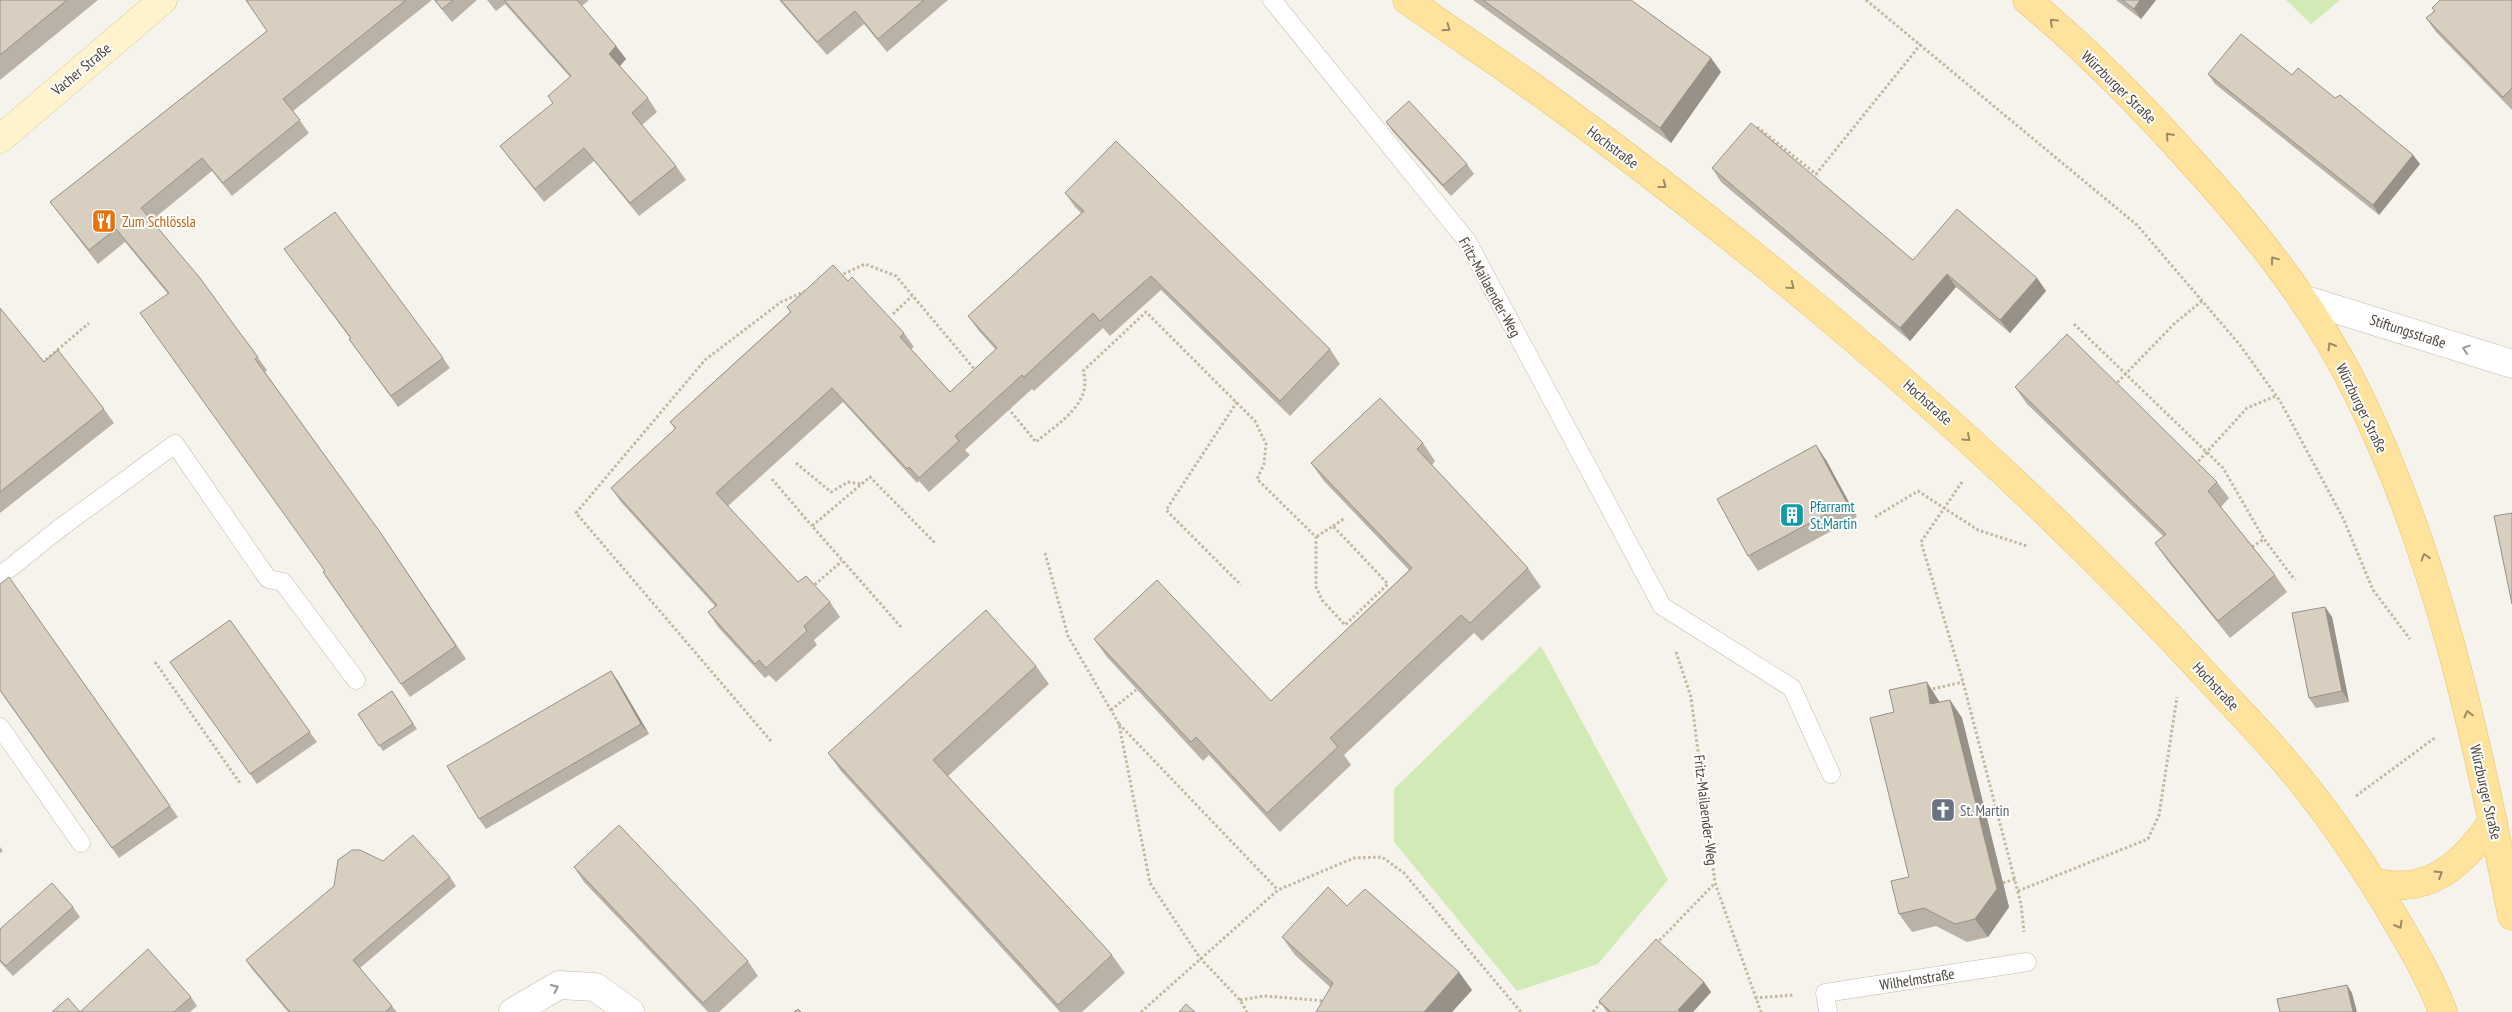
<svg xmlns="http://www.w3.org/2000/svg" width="2512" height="1012" font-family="'PT Sans Narrow',sans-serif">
<rect width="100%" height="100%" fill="#f6f3ec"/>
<g fill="#d2eab5">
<path d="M2286 0H2340L2311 24Z"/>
<path d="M1541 646 1668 880 1598 964 1517 991 1394 842V789Z"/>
</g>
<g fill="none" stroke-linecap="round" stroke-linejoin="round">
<defs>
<g id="lane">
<path d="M1272 0 1467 241 1662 606 1792 688 1831 774"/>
<path d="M0 576 60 528 175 444 268 579 283 582 356 680"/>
<path d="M0 727 81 843"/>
<path d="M1828 1012 1825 993 2027 962"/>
</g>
<g id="street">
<path d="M2303 299 2512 364"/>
<path d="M513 1012 559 985 595 987 630 1012"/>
</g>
<path id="secondary" d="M0 139 163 0"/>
<g id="primary">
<path d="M1407 0C1455 34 1504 66 1552 101 1789 274 2014 466 2213 683 2236 708 2260 732 2282 758 2327 810 2366 868 2400 927 2416 954 2432 982 2443 1012"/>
<path d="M2027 0C2086 49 2140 104 2191 161 2254 230 2314 305 2356 390 2438 554 2476 737 2512 916"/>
<path d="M2375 883C2385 884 2396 886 2406 885 2445 882 2472 851 2493 821"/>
</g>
</defs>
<use href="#lane" stroke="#c2bbae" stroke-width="19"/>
<use href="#street" stroke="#c2bbae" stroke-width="29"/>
<use href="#secondary" stroke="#d6c79b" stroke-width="29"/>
<use href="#primary" stroke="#e6c16a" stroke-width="29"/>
<g stroke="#c4b79f" stroke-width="3" stroke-dasharray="2.5 2.5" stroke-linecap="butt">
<path d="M1866 0 2137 225 2240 345 2280 401 2343 518 2373 590 2410 639"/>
<path d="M1754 129 1756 126 1816 174 1921 44"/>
<path d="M839 276 865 264 896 276 976 371"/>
<path d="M893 314 912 296"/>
<path d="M2074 324 2223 468 2264 539 2295 580"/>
<path d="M42 363 89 323"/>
<path d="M2114 386 2174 324 2202 301"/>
<path d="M1237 402 1166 510 1241 585"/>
<path d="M1008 408 1036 442C1057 424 1094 403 1083 371L1146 312 1255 421 1266 444 1264 464 1257 479 1316 537V587L1322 600 1345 625 1388 584 1333 526 1316 537"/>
<path d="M796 463 831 492 848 482 861 484"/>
<path d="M2195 465 2247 408 2276 396"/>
<path d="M772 479 812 526"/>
<path d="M1962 482 1921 542 1963 682 2021 904 2024 932"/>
<path d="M1875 517 1918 491 1978 530 2027 546"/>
<path d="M1333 526 1345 518"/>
<path d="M2252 547 2264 539"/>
<path d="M1045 553 1068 636 1119 724 1150 883 1200 958 1240 1000 1247 1012"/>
<path d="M811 588 842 561"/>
<path d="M901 627 812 526 870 477 935 543"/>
<path d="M1676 652 1691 697 1715 883 1761 1012"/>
<path d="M155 662 240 783"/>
<path d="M1928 690 1963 682"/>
<path d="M1111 710 1136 690"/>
<path d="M1119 724 1278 890"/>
<path d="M771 741 576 513 705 360 781 302 808 290"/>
<path d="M2356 796 2436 737"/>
<path d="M2003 883 2015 879"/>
<path d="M2018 891 2148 839 2159 815 2177 697"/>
<path d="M1656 944 1715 883"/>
<path d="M1755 998 1794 995"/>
<path d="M1240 1000 1264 996 1326 1001"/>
<path d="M1141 1012 1278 890 1354 858 1382 857 1404 873 1521 1012"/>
<path d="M1593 1012 1602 1001"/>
</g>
<use href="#lane" stroke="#fff" stroke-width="18"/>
<use href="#street" stroke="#fff" stroke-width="28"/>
<use href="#secondary" stroke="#fff3cd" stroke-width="28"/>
<use href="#primary" stroke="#ffe39c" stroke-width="28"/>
</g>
<g fill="#bab2a6">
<path d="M0 0H98L0 80Z"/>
<path d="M246 0H432L293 111 309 133 232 196 212 171 151 221 237 329 267 370 265 372 380 532 466 659 410 697 323 572 325 571 168 294 125 242 98 264 60 215 50 202 267 31Z"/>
<path d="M434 0H477L452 22Z"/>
<path d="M487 0H589L582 6 616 46 626 59 620 66 648 98 657 112 642 125 676 166 686 180 639 216 594 161 544 202 510 159 500 146 553 103 570 77 505 4 496 11Z"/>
<path d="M779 0H948L887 52 864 24 827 55Z"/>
<path d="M1473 0H1631L1711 58 1721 72 1671 143Z"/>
<path d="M2116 0H2156L2141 19Z"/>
<path d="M2512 0V110L2436 32 2426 18 2434 11 2432 8Z"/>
<path d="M2208 74 2292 75 2335 98 2413 155 2420 164 2379 215 2215 84Z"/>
<path d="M1386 122 1467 164 1474 174 1451 196 1393 132Z"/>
<path d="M1712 168 1913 260 2037 278 2046 291 2010 333 1956 287 1910 341 1721 182Z"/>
<path d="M1065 193 1330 349 1340 364 1290 416 1161 290 1110 336 1103 328 1034 391 1032 389 965 450 970 455 929 492 919 481 917 483 843 402 728 506 798 582 830 602 840 617 814 640 817 645 776 682 769 675 765 678 718 627 708 612 715 606 621 502 611 488 675 429 670 422 790 312 787 307 848 281 904 333 914 347 911 349 950 392 996 350 979 331 968 316 1081 213 1075 207Z"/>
<path d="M284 249 443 358 450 368 398 407 349 339 350 338Z"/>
<path d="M0 308 44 362 104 409 114 423 0 513Z"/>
<path d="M2015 387 2217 482 2229 498 2221 507 2275 575 2287 592 2230 638 2167 560 2155 543 2163 536 2027 404Z"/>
<path d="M1423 443 1435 461 1432 465 1528 568 1541 587 1482 641 1474 633 1344 755 1351 765 1280 832 1209 755 1203 761 1107 657 1094 639 1271 701 1409 570 1324 481 1311 463Z"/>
<path d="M1826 460 1857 517 1758 571 1748 556Z"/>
<path d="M9 577 178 817 119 858 0 691Z"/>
<path d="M2325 607 2332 617 2349 702 2316 708 2309 698Z"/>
<path d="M230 620 317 742 257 784 170 662Z"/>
<path d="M1036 666 1049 684 948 776 1112 955 1125 973 1082 1012H1060L841 771 828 753Z"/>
<path d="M611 671 618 681 649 734 486 829 479 819Z"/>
<path d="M392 691 417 729 383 751 358 714Z"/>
<path d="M1950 700 1962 718 2009 907 1988 937 1967 942 1936 926 1912 932 1899 914 1909 877 1939 701V702Z"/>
<path d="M0 847 3 851 0 853Z"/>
<path d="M574 867 748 961 758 976 719 1012H708L584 882Z"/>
<path d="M450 877 456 886 360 968 397 1012H288L252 969 246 960Z"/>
<path d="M1347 906 1472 990 1452 1012H1316L1331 988 1295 955 1282 937Z"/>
<path d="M73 907 80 917 13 976 0 962V929Z"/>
<path d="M1704 982 1711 992 1693 1012H1607L1599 1001Z"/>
<path d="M191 997 197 1006 190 1012H52H80Z"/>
</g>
<g fill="#979187">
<path d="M2140 0H2156L2141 19 2134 9Z"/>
<path d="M616 46 626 59 619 67 609 54Z"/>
<path d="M1711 58 1721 72 1671 143 1660 128Z"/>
<path d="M2413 155 2420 164 2379 215 2373 205Z"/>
<path d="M1947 274 1956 287 1910 341 1900 328Z"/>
<path d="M2037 278 2046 291 2010 333 2000 320Z"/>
<path d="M1816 445 1826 460 1857 517 1847 503Z"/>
<path d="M2325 607 2332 617 2349 702 2342 691Z"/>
<path d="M611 671 618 681 649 734 641 724Z"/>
<path d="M1927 682 1939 701 1942 722 1930 704Z"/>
<path d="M1950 700 1962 718 2009 907 1988 937 1975 919Z"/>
<path d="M1459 972 1472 990 1452 1012H1424Z"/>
<path d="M1704 982 1711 992 1693 1012H1680L1678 1010Z"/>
<path d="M2347 985 2352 993 2357 1012H2353Z"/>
</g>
<g fill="#d8cfc1" stroke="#979187">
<path d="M0 0H67L0 55Z"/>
<path d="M246 0H406L283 99 300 120 223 183 202 158 141 208 200 278 237 329 258 357 255 359 380 532 456 646 401 684 323 572 325 571 140 313 169 293 116 229 89 250 50 202 267 31Z"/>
<path d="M435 0H453L442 9Z"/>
<path d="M504 0H577L616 46 609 54 648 98 632 113 676 166 630 203 584 148 535 189 500 146 553 103 548 96 571 76Z"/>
<path d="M781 0H924L878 39 855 11 817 42Z"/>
<path d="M1483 0H1631L1711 58 1660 128Z"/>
<path d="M2122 0H2140L2134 9Z"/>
<path d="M2440 0H2512V88L2503 97 2426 18 2435 11 2432 8Z"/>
<path d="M2241 34 2292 75 2298 68 2335 98 2340 95 2413 155 2373 205 2208 74Z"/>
<path d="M1409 101 1467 164 1443 185 1386 122Z"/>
<path d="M1751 123 1913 260 1957 209 2037 278 2000 320 1947 274 1900 328 1712 168Z"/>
<path d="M1116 141 1330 349 1280 401 1151 276 1100 321 1093 313 1024 377 1022 375 955 436 959 441 919 478 909 467 907 469 832 388 716 493 798 582 806 576 830 602 804 626 807 631 766 668 759 660 755 664 708 612 717 605 611 488 676 428 670 422 791 312 787 307 833 265 848 281 852 277 904 333 900 337 950 392 997 348 968 316 1084 211 1065 193Z"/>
<path d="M335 212 443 358 391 396 349 339 351 338 284 249Z"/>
<path d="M0 308 44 362 58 350 104 409 0 492Z"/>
<path d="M2067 334 2217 482 2208 491 2275 575 2218 621 2155 543 2166 534 2015 387Z"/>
<path d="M1380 398 1423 443 1417 449 1528 568 1470 623 1461 615 1330 738 1338 747 1267 813 1196 737 1191 742 1094 639 1157 580 1271 701 1412 568 1311 463Z"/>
<path d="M1816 445 1847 503 1748 556 1717 499Z"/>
<path d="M2512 513V604L2494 516Z"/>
<path d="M9 577 170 806 112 848 0 690V584Z"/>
<path d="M2325 607 2342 691 2309 698 2292 613Z"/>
<path d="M986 610 1036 666 933 760 1112 955 1058 1005 828 753Z"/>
<path d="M230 620 310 732 250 774 170 662Z"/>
<path d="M611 671 641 724 479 819 447 766Z"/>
<path d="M1927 682 1930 704 1950 700 1997 889 1975 919 1955 924 1924 908 1899 914 1891 881 1909 877 1870 718 1894 712 1889 690Z"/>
<path d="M392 691 413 724 379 746 358 714Z"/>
<path d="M619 825 748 961 703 1003 574 867Z"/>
<path d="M413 835 450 877 353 960 392 1006 385 1012H290L246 960 334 886 338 860 352 850H360L383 861Z"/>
<path d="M52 883 73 907 6 966 0 960V929Z"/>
<path d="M1328 887 1347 906 1365 889 1459 972 1424 1012H1316L1333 983 1282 937Z"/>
<path d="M1656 939 1704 982 1678 1010 1680 1012H1611L1599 1001Z"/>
<path d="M148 949 191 997 174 1012H52L68 998 80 1012Z"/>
<path d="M2347 985 2353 1012H2280L2277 999Z"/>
<path d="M1186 1004 1195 1012H1179Z"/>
<path d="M798 1009 801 1012H794Z"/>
</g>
<defs><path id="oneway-chevron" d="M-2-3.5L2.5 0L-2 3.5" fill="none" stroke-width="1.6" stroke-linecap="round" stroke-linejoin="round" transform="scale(1.25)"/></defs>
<g stroke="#9c8c66">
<use href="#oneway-chevron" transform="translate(2053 22) rotate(-137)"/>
<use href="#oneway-chevron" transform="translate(1447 28) rotate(35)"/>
<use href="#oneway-chevron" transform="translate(2169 136) rotate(-132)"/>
<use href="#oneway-chevron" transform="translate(1663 185) rotate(37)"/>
<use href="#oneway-chevron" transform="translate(2274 260) rotate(-127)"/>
<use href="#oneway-chevron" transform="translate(1791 286) rotate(39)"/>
<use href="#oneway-chevron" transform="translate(2331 346) rotate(-120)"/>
<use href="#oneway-chevron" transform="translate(1967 438) rotate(42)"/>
<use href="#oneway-chevron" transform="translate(2425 557) rotate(-107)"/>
<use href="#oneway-chevron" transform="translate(2468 714) rotate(-104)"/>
<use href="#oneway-chevron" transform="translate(2439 874) rotate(-32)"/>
<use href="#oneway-chevron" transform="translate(2399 925) rotate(60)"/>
</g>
<g stroke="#9c9892">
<use href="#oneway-chevron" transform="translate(2466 349) rotate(-162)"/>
<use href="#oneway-chevron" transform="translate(555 988) rotate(-24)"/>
</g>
<defs>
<symbol id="restaurant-square" viewBox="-11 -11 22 22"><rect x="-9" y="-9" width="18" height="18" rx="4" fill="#e8710a" stroke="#fff"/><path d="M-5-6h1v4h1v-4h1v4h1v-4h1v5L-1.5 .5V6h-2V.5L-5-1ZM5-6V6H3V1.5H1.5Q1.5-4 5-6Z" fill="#fff"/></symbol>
<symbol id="building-square" viewBox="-11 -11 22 22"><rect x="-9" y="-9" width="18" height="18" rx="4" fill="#0f9aa8" stroke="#fff"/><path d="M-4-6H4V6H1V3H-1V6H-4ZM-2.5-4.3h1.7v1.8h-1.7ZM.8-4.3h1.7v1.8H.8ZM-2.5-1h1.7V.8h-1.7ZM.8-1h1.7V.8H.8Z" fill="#fff"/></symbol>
<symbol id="church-square" viewBox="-11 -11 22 22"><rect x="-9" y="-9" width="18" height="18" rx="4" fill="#6b7280" stroke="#fff"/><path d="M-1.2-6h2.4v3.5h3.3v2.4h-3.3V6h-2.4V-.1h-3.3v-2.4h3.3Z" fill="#fff"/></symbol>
</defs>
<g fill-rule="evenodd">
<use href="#restaurant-square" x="90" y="207" width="28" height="28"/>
<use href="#building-square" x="1778" y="501" width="28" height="28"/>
<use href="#church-square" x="1929" y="796" width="28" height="28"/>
</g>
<g text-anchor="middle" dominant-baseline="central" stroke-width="4" stroke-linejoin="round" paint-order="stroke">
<g font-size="15" fill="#4b4439" stroke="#fff">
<text transform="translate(81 69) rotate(-40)">Vacher Straße</text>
<text transform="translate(2119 87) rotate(44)">Würzburger Straße</text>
<text transform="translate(1613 147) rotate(37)">Hochstraße</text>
<text transform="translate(1490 287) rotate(61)">Fritz-Mailaender-Weg</text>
<text transform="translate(2408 331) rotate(18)">Stiftungsstraße</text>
<text transform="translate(1928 402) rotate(42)">Hochstraße</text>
<text transform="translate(2362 408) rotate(64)">Würzburger Straße</text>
<text transform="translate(2216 686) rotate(47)">Hochstraße</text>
<text transform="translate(2486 792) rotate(77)">Würzburger Straße</text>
<text transform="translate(1706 810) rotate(83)">Fritz-Mailaender-Weg</text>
<text transform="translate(1917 979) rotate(-9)">Wilhelmstraße</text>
</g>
<g font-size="15" fill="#c56008" stroke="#fff" text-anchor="start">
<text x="122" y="221">Zum Schlössla</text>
</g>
<g font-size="15" fill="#0d838f" stroke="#fff" text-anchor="start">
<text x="1810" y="506">Pfarramt<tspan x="1810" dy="17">St.Martin</tspan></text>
</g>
<g font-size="15" fill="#5b616d" stroke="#fff" text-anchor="start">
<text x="1960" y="810">St. Martin</text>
</g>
</g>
</svg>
